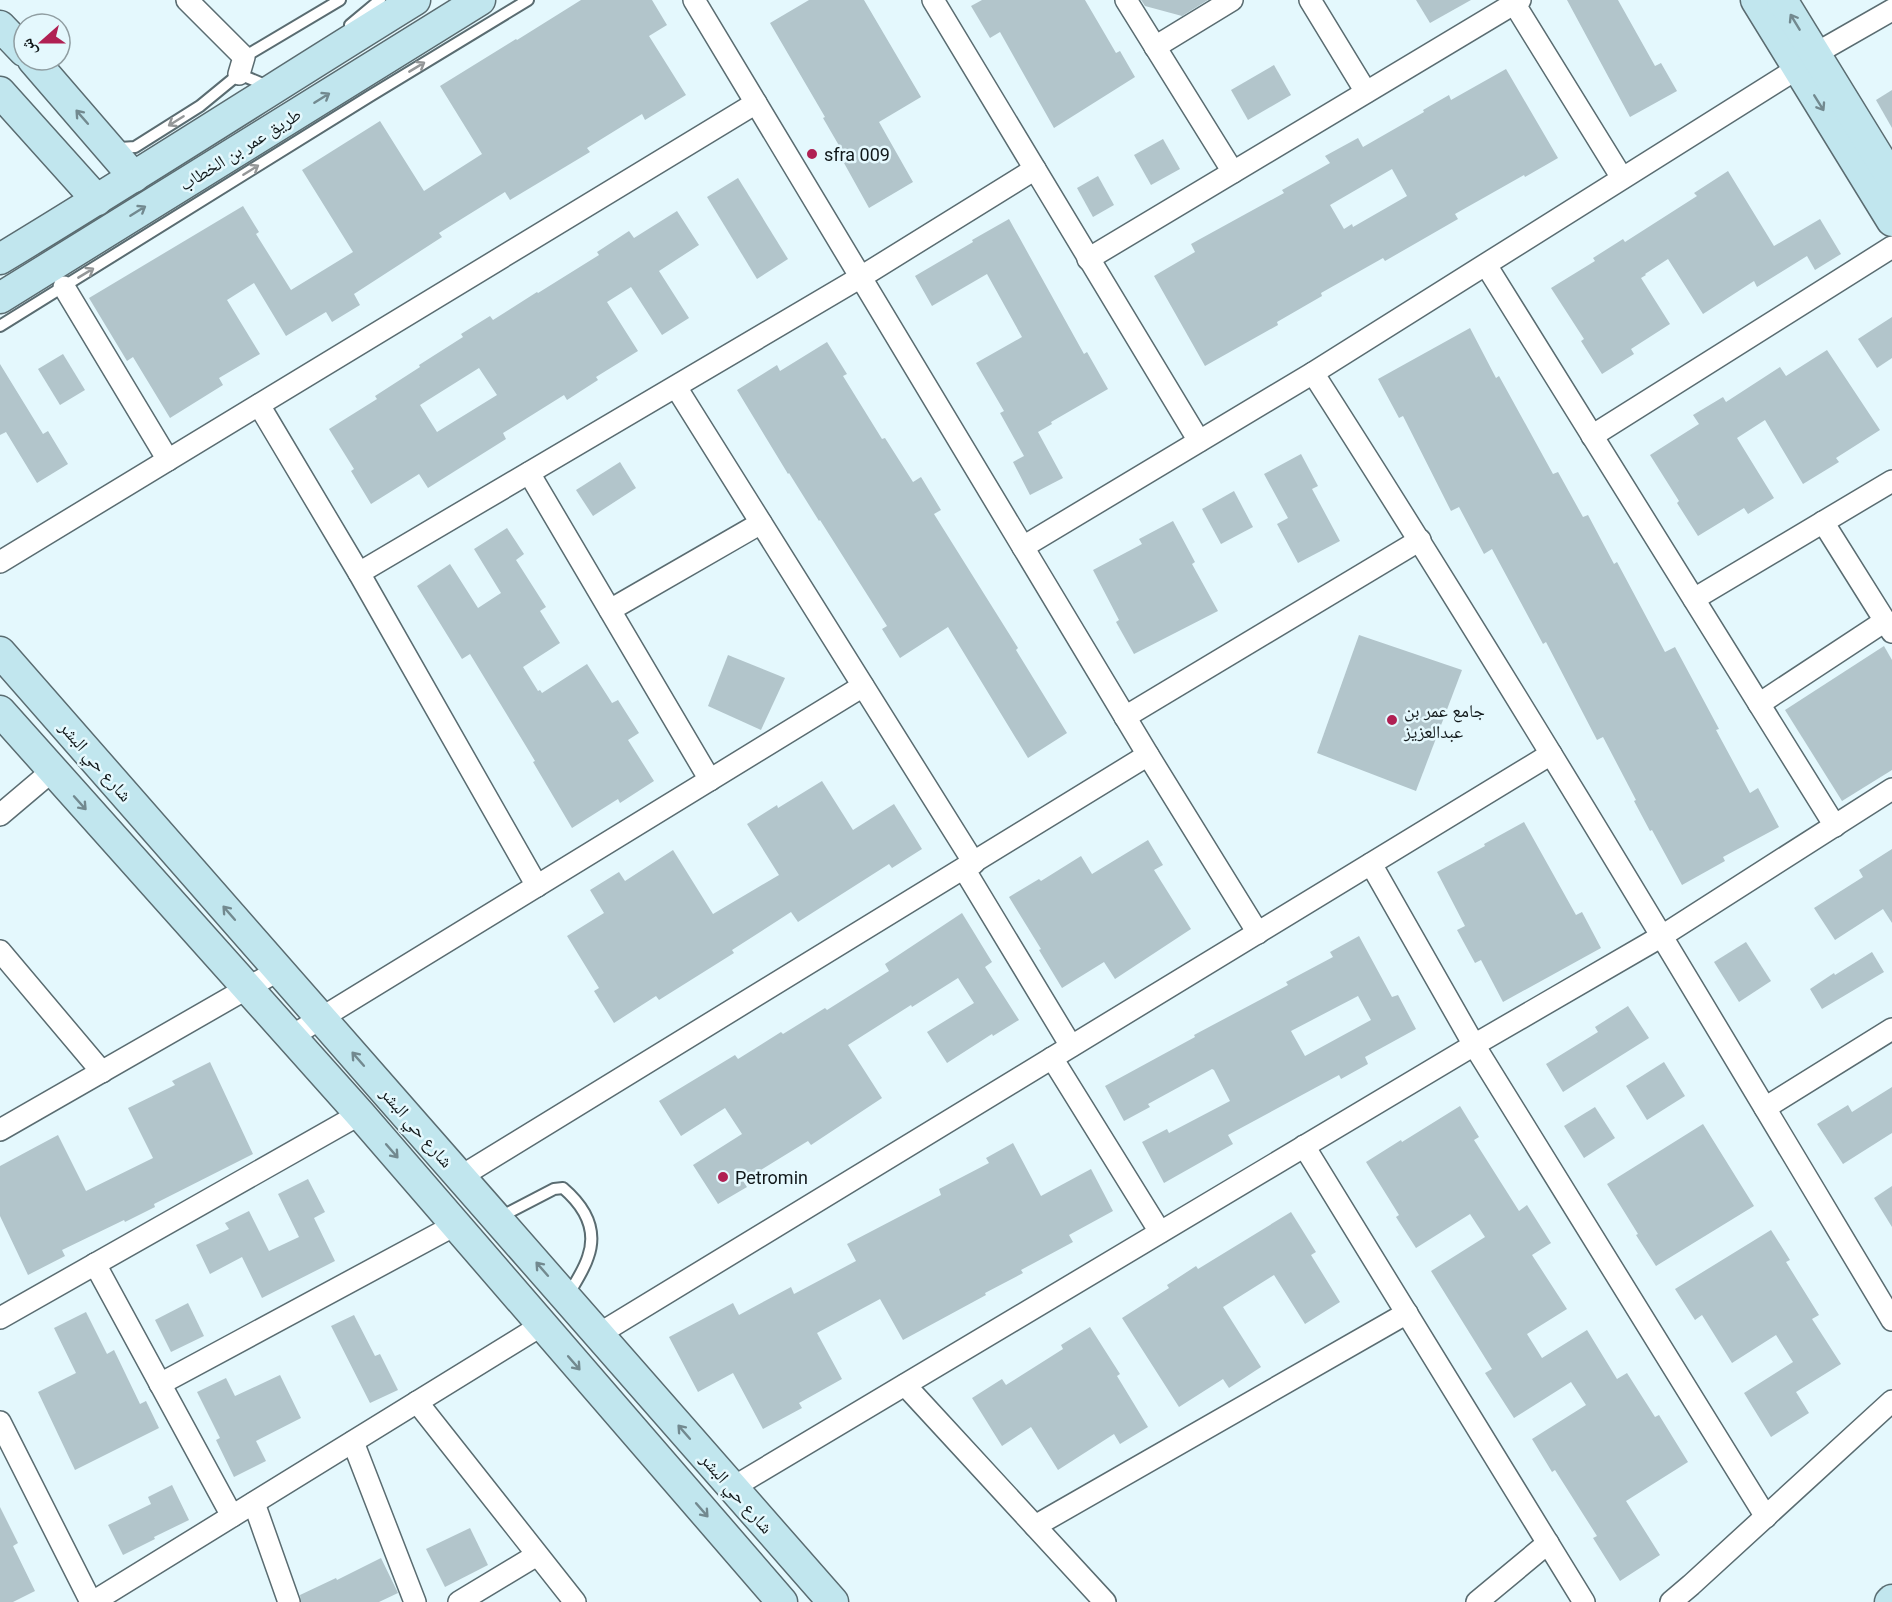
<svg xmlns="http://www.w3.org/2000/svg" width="1892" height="1602" font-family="Roboto,'Noto Naskh Arabic',sans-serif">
<rect width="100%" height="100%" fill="#e4f8fd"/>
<g fill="#b2c5cb" fill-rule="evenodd">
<path d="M581 0H652L667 25 649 36 686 95 645 120 642 114 587 148 590 152 510 200 505 192 439 233 442 237 354 294 360 305 332 322 326 312 286 336 254 283 227 300 260 354 219 378 223 385 170 418 133 357 127 361 89 298 243 206 259 232 256 234 291 290 353 252 302 170 380 121 424 191 482 154 440 86 516 39 517 40Z"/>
<path d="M809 0H864L921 97 879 122 913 182 869 208 844 163 848 161 823 118 825 117 770 23Z"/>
<path d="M982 0H1085L1116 53 1120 51 1135 77 1054 128 1000 32 990 38 971 6Z"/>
<path d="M1141 0H1208L1182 16 1145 6Z"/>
<path d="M1416 0H1471L1430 23Z"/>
<path d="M1567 0H1618L1655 66 1661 63 1677 91 1630 117Z"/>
<path d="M1274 65 1291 95 1248 120 1231 90Z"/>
<path d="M1506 69 1558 158 1525 177 1524 175 1455 214 1458 219 1385 261 1383 258 1321 293 1322 296 1277 322 1278 325 1205 366 1154 276 1195 252 1191 244 1284 193 1282 190 1330 163 1325 156 1358 138 1363 147 1424 112 1423 110 1449 95 1451 100ZM1392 169 1407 196 1353 227 1352 224 1344 229 1330 205Z"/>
<path d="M1892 90V128L1876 100Z"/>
<path d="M1163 139 1180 169 1151 185 1134 155Z"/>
<path d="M1728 171 1774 246 1820 219 1841 254 1815 270 1807 256 1757 287 1754 281 1703 314 1668 259 1645 274 1646 275 1641 278 1670 324 1631 349 1634 354 1602 374 1581 341 1584 339 1551 288 1595 261 1593 258 1623 239 1625 242 1697 196 1694 193Z"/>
<path d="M1098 176 1114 205 1093 217 1077 188Z"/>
<path d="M738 178 788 259 757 279 707 197Z"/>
<path d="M677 211 699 245 659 271 689 318 662 335 631 287 607 302 638 351 596 377 598 380 567 400 564 395 503 433 506 439 428 488 419 474 371 504 351 471 354 469 329 429 377 399 375 396 420 367 419 365 463 337 461 334 490 316 493 320 537 292 538 293 599 255 597 252 629 231 634 238ZM479 368 497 395 437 432 420 405Z"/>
<path d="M1009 219 1084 354 1087 352 1108 389 1051 422 1052 424 1038 432 1063 478 1030 495 1013 462 1024 456 1000 413 1004 411 976 363 1022 337 987 274 932 306 915 276 973 242 972 240Z"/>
<path d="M1892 317V358L1877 368 1858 339Z"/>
<path d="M1470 328 1496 378 1499 376 1553 474 1558 472 1583 517 1588 515 1614 564 1617 562 1665 652 1675 647 1719 729 1716 730 1750 793 1758 788 1779 827 1723 857 1725 861 1682 885 1652 830 1650 831 1634 801 1636 800 1603 737 1597 740 1546 642 1543 644 1492 549 1484 554 1459 507 1451 511 1403 416 1399 418 1378 379Z"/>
<path d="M827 342 847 374 843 376 882 439 885 438 913 482 921 477 941 510 934 514 1018 648 1016 650 1067 733 1028 758 948 627 900 658 882 629 887 626 820 520 819 521 789 473 788 474 737 390 777 365 780 371Z"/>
<path d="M1827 350 1880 430 1836 458 1839 462 1803 484 1765 420 1737 438 1774 498 1748 514 1744 508 1698 536 1677 503 1679 501 1650 455 1699 424 1693 415 1723 397 1726 402 1780 367 1786 376Z"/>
<path d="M63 354 85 390 60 405 38 369Z"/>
<path d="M0 364 43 434 48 431 68 464 37 483 6 432 0 435Z"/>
<path d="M1301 454 1318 486 1312 489 1340 541 1298 563 1277 524 1288 518 1264 474Z"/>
<path d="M620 462 636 488 593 516 576 490Z"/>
<path d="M1234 491 1253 527 1221 544 1202 509Z"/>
<path d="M1173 521 1195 562 1192 564 1218 611 1134 654 1116 622 1119 620 1093 570 1142 544 1139 539Z"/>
<path d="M507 528 524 554 516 560 546 607 540 611 560 643 523 667 538 691 540 690 542 693 587 664 612 703 618 700 639 733 628 740 654 781 620 803 618 799 572 828 533 762 535 761 470 654 462 659 417 586 450 564 478 608 501 593 474 549Z"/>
<path d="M1359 635 1462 670 1416 791 1317 753Z"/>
<path d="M1884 646 1892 660V770L1842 801 1785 710Z"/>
<path d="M728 655 785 678 761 730 708 706Z"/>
<path d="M822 781 853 830 894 804 922 849 892 868 889 864 798 922 791 912 732 950 734 953 659 1000 656 996 614 1023 594 991 599 988 567 936 604 913 590 890 619 872 625 881 673 850 713 914 779 875 747 824 777 805 778 808Z"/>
<path d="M1524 822 1576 915 1582 912 1601 948 1503 1002 1481 960 1475 963 1457 930 1465 926 1437 872 1485 846 1484 844Z"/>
<path d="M1148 840 1163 865 1154 870 1191 929 1115 979 1104 962 1062 988 1039 950 1041 949 1009 897 1039 879 1041 881 1081 856 1092 874Z"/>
<path d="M1892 849V923L1883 909 1835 940 1814 908 1863 877 1859 870Z"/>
<path d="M962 913 992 962 985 967 1019 1020 993 1036 992 1034 947 1063 927 1032 974 1003 958 978 912 1007 911 1005 848 1045 882 1098 811 1145 808 1141 743 1181 747 1187 718 1204 693 1165 742 1134 725 1108 681 1136 659 1101 735 1055 738 1059 781 1032 783 1034 825 1008 827 1010 889 971 885 964Z"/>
<path d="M1359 936 1392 997 1398 995 1416 1029 1365 1057 1368 1064 1341 1079 1339 1075 1228 1135 1233 1144 1164 1183 1142 1142 1167 1129 1169 1133 1230 1101 1214 1070 1212 1069 1148 1104 1150 1107 1124 1121 1105 1086 1195 1037 1194 1035 1288 985 1286 982 1333 957 1330 952ZM1358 996 1371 1020 1305 1056 1291 1031Z"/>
<path d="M1746 942 1771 981 1739 1002 1714 962Z"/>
<path d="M1872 952 1884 972 1822 1009 1810 989 1834 973 1835 975Z"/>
<path d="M1628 1006 1649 1038 1563 1092 1546 1064 1598 1032 1595 1027Z"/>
<path d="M210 1062 253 1154 154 1204 155 1207 125 1222 124 1220 62 1250 65 1256 28 1275 0 1216V1166L58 1135 86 1191 153 1158 128 1108 175 1085 172 1081Z"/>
<path d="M1664 1062 1685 1096 1647 1120 1626 1086Z"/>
<path d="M1892 1087V1133L1843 1164 1817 1124 1848 1105 1852 1112Z"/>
<path d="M1460 1106 1479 1137 1474 1140 1519 1211 1527 1205 1551 1243 1532 1255 1567 1309 1527 1334 1542 1358 1587 1330 1617 1379 1627 1373 1655 1417 1659 1415 1688 1462 1626 1501 1660 1555 1620 1581 1593 1538 1597 1536 1555 1470 1552 1472 1532 1439 1586 1405 1571 1382 1514 1418 1485 1373 1492 1369 1431 1271 1485 1237 1470 1214 1416 1248 1396 1217 1399 1215 1366 1162 1401 1140 1402 1142Z"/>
<path d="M1595 1107 1615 1138 1584 1158 1564 1126Z"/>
<path d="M1703 1124 1754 1206 1656 1266 1636 1235 1638 1234 1607 1184Z"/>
<path d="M1013 1143 1041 1196 1091 1169 1113 1211 1069 1235 1073 1242 1021 1270 1023 1273 985 1293 986 1295 903 1340 880 1299 817 1333 842 1379 799 1403 802 1408 763 1429 733 1373 698 1392 669 1337 733 1303 739 1315 791 1287 794 1294 856 1261 847 1244 941 1195 939 1189 989 1163 986 1158Z"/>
<path d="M308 1179 325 1212 314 1218 335 1261 262 1298 242 1257 210 1274 196 1245 229 1229 225 1223 249 1211 269 1251 299 1237 278 1194Z"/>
<path d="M1892 1186V1227L1874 1198Z"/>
<path d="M1291 1212 1316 1252 1311 1255 1340 1302 1305 1324 1274 1275 1223 1307 1261 1367 1229 1388 1223 1379 1179 1407 1122 1318 1169 1288 1167 1285 1196 1266 1198 1269Z"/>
<path d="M1771 1230 1790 1260 1786 1262 1819 1315 1812 1319 1841 1364 1796 1392 1809 1413 1771 1437 1744 1393 1793 1362 1776 1335 1732 1363 1702 1315 1695 1320 1675 1289Z"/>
<path d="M188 1303 204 1336 171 1352 155 1320Z"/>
<path d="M86 1312 107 1354 114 1350 140 1404 146 1401 159 1428 75 1470 38 1392 76 1373 54 1328Z"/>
<path d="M354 1315 375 1356 380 1354 398 1390 370 1403 331 1326Z"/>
<path d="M1090 1327 1120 1374 1117 1376 1148 1427 1120 1444 1114 1434 1058 1470 1031 1427 1002 1446 972 1398 1002 1379 1006 1385 1063 1349 1061 1345Z"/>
<path d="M280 1375 301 1418 256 1441 266 1461 234 1477 216 1440 220 1438 197 1392 226 1378 235 1396Z"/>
<path d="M172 1485 189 1520 154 1537 155 1539 123 1555 108 1525 151 1504 148 1497Z"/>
<path d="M0 1507 18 1543 13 1546 35 1591 13 1602H0Z"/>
<path d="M470 1528 488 1565 445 1587 426 1549Z"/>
<path d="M381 1558 398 1593 379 1602H301L300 1595 336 1578 337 1580Z"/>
</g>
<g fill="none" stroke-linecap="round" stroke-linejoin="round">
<defs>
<g id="lane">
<path d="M350 25 380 0"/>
<path d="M244 57 340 0"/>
<path d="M114 145 120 148 135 147 200 106 239 74 270 87"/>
<path d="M0 326 370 96 528 0"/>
<path d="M498 1218 554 1189 563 1188C584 1206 598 1229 588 1257 584 1270 575 1283 568 1295"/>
</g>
<g id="street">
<path d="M187 0 244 57 239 74"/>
<path d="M694 0 1148 755 1258 933"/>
<path d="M933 0 1199 441"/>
<path d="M1126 0 1233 172"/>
<path d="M1310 0 1366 92"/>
<path d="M1512 0 1622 178"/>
<path d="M1155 47 1232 0"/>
<path d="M1815 54 1892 10"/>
<path d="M1088 259 1520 0"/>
<path d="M1486 265 1835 826"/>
<path d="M64 287 168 460"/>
<path d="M1313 373C1513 685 1702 1003 1892 1320"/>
<path d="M676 387 974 863"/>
<path d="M259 405 359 573 537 886"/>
<path d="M1592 436 1892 247"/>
<path d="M529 473 710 780"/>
<path d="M1823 522 1892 632"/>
<path d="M1023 547 1313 373 1798 68"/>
<path d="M0 562 756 103"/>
<path d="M359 573 861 277 1035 169"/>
<path d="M1694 599 1892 481"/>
<path d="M610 610 761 523"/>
<path d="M1759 704 1885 621"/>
<path d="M1125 717 1420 540"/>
<path d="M0 815 52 771"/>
<path d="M1371 864 1474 1045 1766 1517"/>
<path d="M964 869 1071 1046"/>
<path d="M0 951 102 1072"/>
<path d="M292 1036 863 686"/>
<path d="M1052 1058 1160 1232"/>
<path d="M1765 1108 1892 1029"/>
<path d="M0 1130 279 970"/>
<path d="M1304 1146 1584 1602"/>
<path d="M460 1177 1148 755"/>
<path d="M95 1264 232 1516"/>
<path d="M0 1318 360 1114"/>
<path d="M599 1334 1551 754"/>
<path d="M160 1384 455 1225"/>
<path d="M905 1385 1105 1602"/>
<path d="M417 1402 575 1602"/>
<path d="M0 1422 91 1602"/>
<path d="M353 1442 415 1602"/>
<path d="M732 1488 1474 1045 1662 936 1892 789"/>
<path d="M254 1503 289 1602"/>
<path d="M1035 1526 1407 1313"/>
<path d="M93 1602 542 1325"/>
<path d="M459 1602 537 1555"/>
<path d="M1477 1602 1548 1543"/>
<path d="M1671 1602 1691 1585 1892 1401"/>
</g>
<g id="secondary">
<path d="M1756 0 1892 221"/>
<path d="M1782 0 1892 179"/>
<path d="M0 26 24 51"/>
<path d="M33 60 134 177"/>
<path d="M0 92 97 200"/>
<path d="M0 259C139 175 276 86 415 0"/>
<path d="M0 298 480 0"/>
<path d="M0 652 833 1602"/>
<path d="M0 711 360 1114 782 1602"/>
<path d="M1890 1602 1892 1600"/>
</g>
</defs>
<use href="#lane" stroke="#5a6c71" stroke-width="14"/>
<use href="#street" stroke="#5a6c71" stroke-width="24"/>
<use href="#secondary" stroke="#5a6c71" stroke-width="33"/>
<use href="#lane" stroke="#fff" stroke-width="10"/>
<use href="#street" stroke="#fff" stroke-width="21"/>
<use href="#secondary" stroke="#c1e6ee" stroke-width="30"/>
</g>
<defs><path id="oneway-shaft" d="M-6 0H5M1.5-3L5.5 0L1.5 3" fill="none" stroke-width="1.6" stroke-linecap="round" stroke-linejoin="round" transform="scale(1.5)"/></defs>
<g stroke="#72898f">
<use href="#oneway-shaft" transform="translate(1795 22) rotate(-121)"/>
<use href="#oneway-shaft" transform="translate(322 98) rotate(-32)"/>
<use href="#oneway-shaft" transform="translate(1819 103) rotate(58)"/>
<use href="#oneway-shaft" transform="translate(82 117) rotate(-131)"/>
<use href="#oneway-shaft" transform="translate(138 211) rotate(-32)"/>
<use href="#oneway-shaft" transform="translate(80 803) rotate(48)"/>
<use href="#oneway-shaft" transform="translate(229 913) rotate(-131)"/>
<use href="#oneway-shaft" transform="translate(358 1059) rotate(-131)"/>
<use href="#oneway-shaft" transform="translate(392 1151) rotate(49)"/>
<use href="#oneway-shaft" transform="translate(542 1269) rotate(-131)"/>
<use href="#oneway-shaft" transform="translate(574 1363) rotate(49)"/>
<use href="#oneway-shaft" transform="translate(684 1432) rotate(-131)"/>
<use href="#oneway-shaft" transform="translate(702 1510) rotate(49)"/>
</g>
<g stroke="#949798">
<use href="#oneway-shaft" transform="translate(417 67) rotate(-31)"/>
<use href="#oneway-shaft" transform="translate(176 121) rotate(148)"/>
<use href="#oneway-shaft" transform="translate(251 170) rotate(-32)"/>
<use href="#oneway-shaft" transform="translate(86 273) rotate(-31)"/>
</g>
<g fill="#b02053" stroke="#e4f8fd" stroke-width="2">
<circle cx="812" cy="154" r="6"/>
<circle cx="1392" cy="720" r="6"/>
<circle cx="723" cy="1177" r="6"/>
</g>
<g text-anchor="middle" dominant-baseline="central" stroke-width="5" stroke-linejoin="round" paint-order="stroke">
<g font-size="18" fill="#11181a" stroke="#e4f8fd">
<text transform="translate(240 149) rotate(-32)">طريق عمر بن الخطاب</text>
<text transform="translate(96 761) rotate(49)">شارع حي البشر</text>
<text transform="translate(417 1127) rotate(49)">شارع حي البشر</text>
<text transform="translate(737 1493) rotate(49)">شارع حي البشر</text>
</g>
<g font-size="18" fill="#11181a" stroke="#e4f8fd" text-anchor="start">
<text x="824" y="154">sfra 009</text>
<text x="1404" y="710">جامع عمر بن<tspan x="1404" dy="21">عبدالعزيز</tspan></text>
<text x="735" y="1177">Petromin</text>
</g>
</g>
<g transform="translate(42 42) rotate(249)"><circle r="28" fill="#e4f8fd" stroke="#909ea2" stroke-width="1.5"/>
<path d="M0-4.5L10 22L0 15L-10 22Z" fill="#b02053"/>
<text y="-9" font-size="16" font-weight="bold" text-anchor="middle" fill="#11181a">ش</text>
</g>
</svg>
